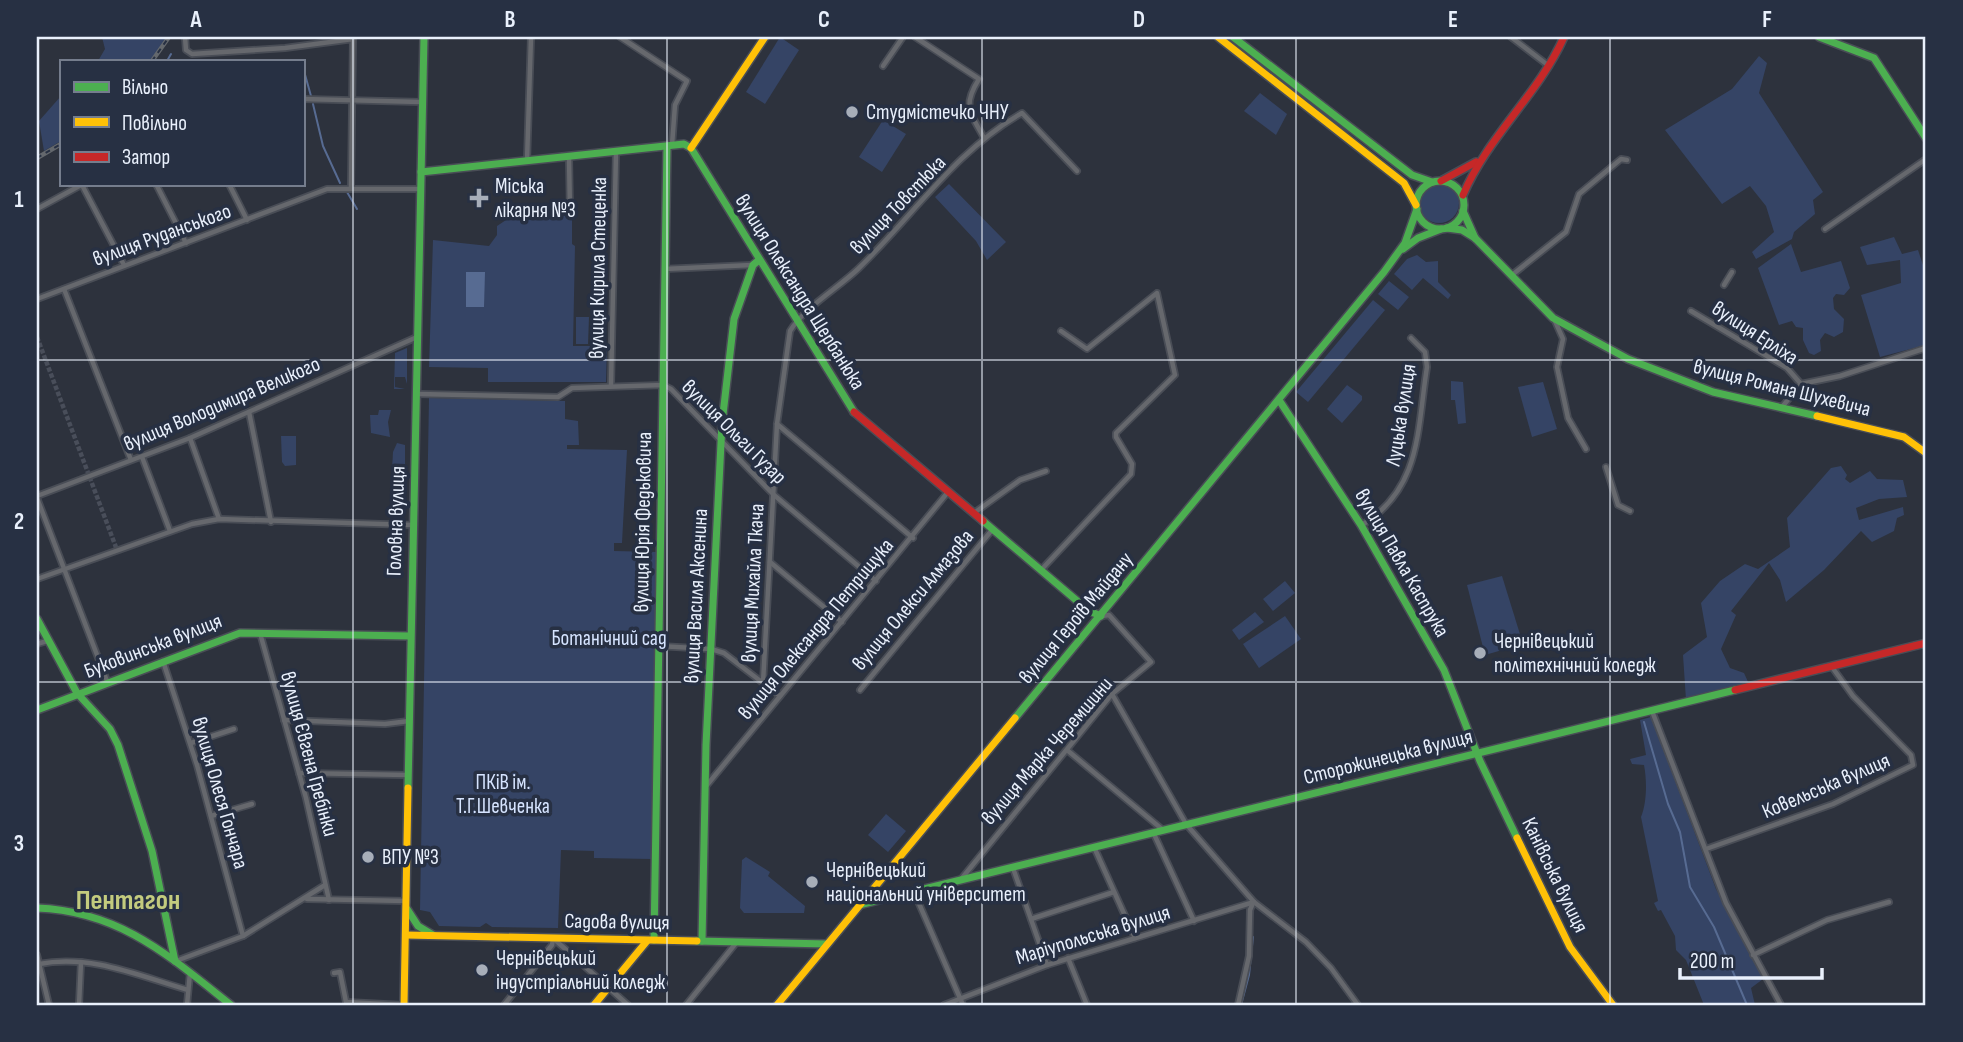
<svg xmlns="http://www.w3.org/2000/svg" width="1963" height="1042" font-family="'Sofia Sans Condensed',sans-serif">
<rect width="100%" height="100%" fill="#2d323d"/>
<g fill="#354465">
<path d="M102 37H167L150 61H98L105 49Z"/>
<path d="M780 37 799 50 765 104 746 92Z"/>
<path d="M1242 47 1350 131 1348 133 1242 51Z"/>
<path d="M1759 56 1767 63 1759 93 1823 192 1813 200 1815 214 1794 232 1792 239 1756 259 1752 252 1774 232 1766 206 1750 186 1722 204 1665 130 1732 89Z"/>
<path d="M1260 93 1287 114 1276 135 1244 111Z"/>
<path d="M61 96V141L44 151 39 121Z"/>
<path d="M883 120 906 134 882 172 859 157Z"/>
<circle cx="1439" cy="203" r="20"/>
<path d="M949 184 1006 242 987 260 976 241 935 197Z"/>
<path d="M572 215V244L575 246 573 346H607L606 382H488V368L429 367 433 240 489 246 497 235V226L506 220Z"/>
<path d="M1894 237 1902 254 1918 250 1926 274V345L1880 357 1861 295 1901 283 1900 260 1867 265 1860 247Z"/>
<path d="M1791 244 1801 272 1841 261 1850 288 1844 295 1836 294 1833 298 1834 309 1844 319 1843 332 1834 337 1825 333 1820 340 1821 351 1814 355 1809 353 1803 340V328L1796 327 1792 321 1779 325 1758 268Z"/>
<path d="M1417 255 1426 262 1438 261V282L1451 295 1448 299 1423 278 1412 290 1394 274 1407 259Z"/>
<path d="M1389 281 1409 297 1398 310 1378 294Z"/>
<path d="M1373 300 1385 310 1308 402 1296 392Z"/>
<path d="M576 317H589L588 344H576Z"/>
<path d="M407 348V384L405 377H395V387L405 389H394L395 353Z"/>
<path d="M1451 381 1463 382 1466 423 1458 424 1455 400H1451Z"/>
<path d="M1543 382 1557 429 1532 437 1518 387Z"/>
<path d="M1347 385 1362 396V400L1342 423 1327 409Z"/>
<path d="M429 398 565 401V419L578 421 579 445H567V449L627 450 622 543H614V551L657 552 652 859 594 858V851L561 850 558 928 492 927 486 923 480 927 439 926 430 912 420 910Z"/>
<path d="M379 410H391L388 422 390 437 371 433 370 415H378Z"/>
<path d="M281 436H296V465L285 466 282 462Z"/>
<path d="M397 443 405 445V470H392L393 452Z"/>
<path d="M1841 466 1847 475 1845 479 1850 483 1870 471 1877 479 1903 480 1907 497 1879 499 1856 508 1859 520 1903 507 1904 515 1897 518 1894 531 1872 542 1861 531 1824 570 1786 602 1780 580 1769 563 1731 611 1736 615 1721 649 1730 668 1744 673 1749 684 1686 700 1683 655 1707 637 1701 603 1720 581 1745 564 1758 569 1790 547 1787 518 1831 468Z"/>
<path d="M392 474H405L404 515H392Z"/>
<path d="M1502 576 1523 644 1485 655 1467 585Z"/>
<path d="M1285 581 1295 593 1273 611 1263 599Z"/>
<path d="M1255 612 1264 622 1239 640 1232 630Z"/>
<path d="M1285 616 1301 639 1259 668 1243 644Z"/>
<path d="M1651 717 1716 889 1763 979 1751 988 1755 1005H1704L1686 960 1676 950 1675 936 1661 910 1658 911 1654 903 1658 901 1641 817C1647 802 1647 781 1644 765L1632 764 1630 759 1646 755 1640 720Z"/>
<path d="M886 814 906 831 888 852 868 835Z"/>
<path d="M746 857 770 872 768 876 805 906 804 913H744L740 908 742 860Z"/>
</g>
<path fill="#576b92" d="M466 272H485L484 307H466Z"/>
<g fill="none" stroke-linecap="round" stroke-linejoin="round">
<g stroke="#576b92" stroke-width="2">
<path d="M167 61 171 54"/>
<path d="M304 71 311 96"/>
<path d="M313 104 323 146 340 183"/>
<path d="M347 192 357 209"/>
<path d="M1644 722 1668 804 1680 832 1690 887 1714 927 1747 1005"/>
<path d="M1241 1005 1249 975 1253 937"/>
</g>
<path stroke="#494e5a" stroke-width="4.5" stroke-dasharray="4.5 2" stroke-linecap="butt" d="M37 337 117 550"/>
<defs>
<g id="street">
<path d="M185 37 186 50 192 54 285 48 353 39 351 187"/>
<path d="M620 37 687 81 675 105 672 145"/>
<path d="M915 37 979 79C962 106 970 112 984 138"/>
<path d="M1511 37 1549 66"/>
<path d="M883 66 903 37"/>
<path d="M303 99 421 102"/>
<path d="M569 157 570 213"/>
<path d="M527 161 531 37"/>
<path d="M156 184 186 243"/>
<path d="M229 184 247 220"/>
<path d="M82 185 124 265"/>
<path d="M37 209 83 184"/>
<path d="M1825 229 1926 159"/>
<path d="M664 269 752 265"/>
<path d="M1512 275 1566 232 1579 194 1621 159 1627 160"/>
<path d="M1724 285 1732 272"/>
<path d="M64 289 131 460"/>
<path d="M37 299 327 189H420"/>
<path d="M1691 311 1787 368 1801 384"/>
<path d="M1555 321 1563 339 1557 367 1568 418 1586 449"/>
<path d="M611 385 616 152"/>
<path d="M418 394 558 397 572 388 663 385 671 389 774 495 876 581"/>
<path d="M1782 407 1801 384 1840 376 1926 348"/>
<path d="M249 412 271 522"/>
<path d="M777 424 913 538"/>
<path d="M190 438 219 519"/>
<path d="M142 457 170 531"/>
<path d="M1606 467 1618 505 1630 511"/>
<path d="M37 496 190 438 417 337"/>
<path d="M37 498 107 681"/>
<path d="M974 513 1020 480 1046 471"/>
<path d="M1362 525C1422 488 1417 429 1427 367L1425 352 1411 338"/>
<path d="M770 562 842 622"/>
<path d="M1042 569 1131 474 1132 464 1116 437V433L1175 375 1157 293 1087 349 1061 331"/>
<path d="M37 579 192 524 219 519 413 525"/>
<path d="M260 633 306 798 329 900"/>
<path d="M37 644 47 641"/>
<path d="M659 646 711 649 724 653 780 696"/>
<path d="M163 661 197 765 243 936"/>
<path d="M763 683 777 424 790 331C804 308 838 288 858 269 911 218 957 149 1022 113L1077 171"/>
<path d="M860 690 992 530"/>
<path d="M1112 694 1186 824 1254 902 1306 942 1331 968 1358 1005"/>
<path d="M1652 711 1726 903 1781 1005"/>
<path d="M284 720 385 724 409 721"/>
<path d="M191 743 234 729"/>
<path d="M1067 750 1163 830"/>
<path d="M299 773 408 775"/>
<path d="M707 785 948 492"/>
<path d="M211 816 252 804"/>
<path d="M1154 834 1194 921"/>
<path d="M1094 847 1135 938"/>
<path d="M1706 849 1833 804 1913 765 1911 755 1853 696 1832 667"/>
<path d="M1013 868 1047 965"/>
<path d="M962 878 1112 694 1151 662 1109 615 1102 616"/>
<path d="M914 892 963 1005"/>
<path d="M307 899 407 901"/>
<path d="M1031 919 1114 892"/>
<path d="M554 939 628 1005"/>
<path d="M37 955 49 1005"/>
<path d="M1753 955 1827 920 1889 902"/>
<path d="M1068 958 1087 1005"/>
<path d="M176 961 243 936 325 885"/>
<path d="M39 964C91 954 139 976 188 990"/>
<path d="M334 973 340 972 346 1002 403 1005"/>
<path d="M79 1005 81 962"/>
<path d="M187 1005 190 973"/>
<path d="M504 1005 552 945 553 939"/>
<path d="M686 1005 736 943"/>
<path d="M944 1005 1047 965 1254 902"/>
<path d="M1238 1005 1249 956 1250 910 1253 903"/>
</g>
<g id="fast">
<path d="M1233 37 1412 175 1432 182"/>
<path d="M1819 37 1874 58 1926 138"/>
<path d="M421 172 684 144 691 148 854 412"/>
<circle cx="1440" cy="205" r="24"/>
<path d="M1463 211 1475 238"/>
<path d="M1447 228 1462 230 1475 238 1553 318 1628 359 1713 392 1817 416"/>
<path d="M1403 249 1418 238 1441 229"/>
<path d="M1279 400 1361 525 1444 670 1480 761 1517 838"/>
<path d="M983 521 1089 611 1101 616"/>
<path d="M37 619 77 693 110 729 118 745 152 851 175 961"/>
<path d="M37 710 240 633 410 636"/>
<path d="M1015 718 1384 272 1405 243 1417 209"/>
<path d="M408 788 424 37"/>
<path d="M859 905 1735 690"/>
<path d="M37 908C120 911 169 956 231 1005"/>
<path d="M407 909 418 926 433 935"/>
<path d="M654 940 667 147"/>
<path d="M697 941 827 944"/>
<path d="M702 941 706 745 722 423 734 319 753 265 759 260"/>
</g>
<g id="slow">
<path d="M1218 37 1404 183 1416 205"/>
<path d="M691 148 765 37"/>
<path d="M1817 416 1904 437 1926 453"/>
<path d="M1517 838 1570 947 1613 1005"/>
<path d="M406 935 697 941"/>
<path d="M404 1005 408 788"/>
<path d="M594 1005 647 941"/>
<path d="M777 1005 1015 718"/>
</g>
<g id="jam">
<path d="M1441 181 1476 162"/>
<path d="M1463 195C1488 136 1538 95 1564 37"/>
<path d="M854 412 983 521"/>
<path d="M1735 690 1926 643"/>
</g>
</defs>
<use href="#street" stroke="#494d56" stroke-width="8"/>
<use href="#fast" stroke="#494d56" stroke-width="10"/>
<use href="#slow" stroke="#494d56" stroke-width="10"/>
<use href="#jam" stroke="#494d56" stroke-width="10"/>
<use href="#street" stroke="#66686d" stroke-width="4.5"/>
<use href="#fast" stroke="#4caf50" stroke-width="7"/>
<use href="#slow" stroke="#ffc107" stroke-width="7"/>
<use href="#jam" stroke="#c62828" stroke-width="7"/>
<defs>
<g id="rail">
<path d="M152 61 169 37"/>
<path d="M37 158 61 144"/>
</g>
</defs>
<use href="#rail" stroke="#64686d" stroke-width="4.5"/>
<use href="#rail" stroke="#273043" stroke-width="2" stroke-dasharray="5" stroke-linecap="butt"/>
</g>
<path fill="none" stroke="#e9f0fc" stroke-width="2" stroke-opacity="0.55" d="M353 37V1005M667 37V1005M982 37V1005M1296 37V1005M1610 37V1005M37 360H1926M37 682H1926"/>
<g fill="#a7aeb9" stroke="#273043" stroke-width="2.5">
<circle cx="852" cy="112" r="7"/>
<path d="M475.5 187.5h7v7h7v7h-7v7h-7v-7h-7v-7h7z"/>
<circle cx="1480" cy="653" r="7"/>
<circle cx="368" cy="857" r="7"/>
<circle cx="812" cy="882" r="7"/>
<circle cx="482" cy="970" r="7"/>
</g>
<g text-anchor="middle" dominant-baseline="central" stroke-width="7" stroke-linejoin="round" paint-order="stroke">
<g font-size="21" fill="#e9f0fc" stroke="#273043" text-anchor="start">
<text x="866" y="112">Студмістечко ЧНУ</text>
<text x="495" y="186">Міська<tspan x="495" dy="24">лікарня №3</tspan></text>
<text x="1494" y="641">Чернівецький<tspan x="1494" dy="24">політехнічний коледж</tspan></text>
<text x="382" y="857">ВПУ №3</text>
<text x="826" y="870">Чернівецький<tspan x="826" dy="24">національний університет</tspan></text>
<text x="496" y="958">Чернівецький<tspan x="496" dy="24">індустріальний коледж</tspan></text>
</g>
<g font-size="21" fill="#e9f0fc" stroke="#273043">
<text transform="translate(898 205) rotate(-46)">вулиця Товстюка</text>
<text transform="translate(162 235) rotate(-20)">вулиця Руданського</text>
<text transform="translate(598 268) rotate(-89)">вулиця Кирила Стеценка</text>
<text transform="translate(800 292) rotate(58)">вулиця Олександра Щербанюка</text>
<text transform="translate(1755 333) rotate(33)">вулиця Ерліха</text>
<text transform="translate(1782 388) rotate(14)">вулиця Романа Шухевича</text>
<text transform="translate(222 404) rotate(-23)">вулиця Володимира Великого</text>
<text transform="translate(1401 415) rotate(-81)">Луцька вулиця</text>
<text transform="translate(734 432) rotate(45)">вулиця Ольги Гузар</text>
<text transform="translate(396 521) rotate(-88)">Головна вулиця</text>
<text transform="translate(643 522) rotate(-89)">вулиця Юрія Федьковича</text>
<text transform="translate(1402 563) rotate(60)">вулиця Павла Каспрука</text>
<text transform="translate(753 583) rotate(-87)">вулиця Михайла Ткача</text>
<text transform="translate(696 596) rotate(-87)">вулиця Василя Аксенина</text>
<text transform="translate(913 600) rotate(-50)">вулиця Олекси Алмазова</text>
<text transform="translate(1076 618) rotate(-50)">вулиця Героїв Майдану</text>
<text transform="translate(816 629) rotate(-50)">вулиця Олександра Петрищука</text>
<text transform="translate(153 646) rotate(-21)">Буковинська вулиця</text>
<text transform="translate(1047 751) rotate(-49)">вулиця Марка Черемшини</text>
<text transform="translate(309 754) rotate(75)">вулиця Євгена Гребінки</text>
<text transform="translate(1388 757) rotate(-14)">Сторожинецька вулиця</text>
<text transform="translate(1826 786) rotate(-23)">Ковельська вулиця</text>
<text transform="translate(220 793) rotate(74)">вулиця Олеся Гончара</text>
<text transform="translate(1555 875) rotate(64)">Канівська вулиця</text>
<text transform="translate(617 922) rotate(1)">Садова вулиця</text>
<text transform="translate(1093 935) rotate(-17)">Маріупольська вулиця</text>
</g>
<g font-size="21" fill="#d6e4ff" stroke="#273043">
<text x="609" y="638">Ботанічний сад</text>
<text x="503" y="782">ПКіВ ім.<tspan x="503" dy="24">Т.Г.Шевченка</tspan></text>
</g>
<g font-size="28" font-weight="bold" fill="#c3cb7e" stroke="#273043">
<text x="128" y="900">Пентагон</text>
</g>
</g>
<rect width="1963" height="1042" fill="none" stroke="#273043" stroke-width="77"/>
<rect x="60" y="60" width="245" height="126" fill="#273043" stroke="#757d8d" stroke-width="2"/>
<rect x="74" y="82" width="35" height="10" fill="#4caf50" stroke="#757d8d" stroke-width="2"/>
<text x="122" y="94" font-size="21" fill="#e9f0fc">Вільно</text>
<rect x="74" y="117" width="35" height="10" fill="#ffc107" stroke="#757d8d" stroke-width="2"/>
<text x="122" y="130" font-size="21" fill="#e9f0fc">Повільно</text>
<rect x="74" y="152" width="35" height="10" fill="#c62828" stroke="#757d8d" stroke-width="2"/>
<text x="122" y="164" font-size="21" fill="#e9f0fc">Затор</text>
<path d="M1680 968v10h142v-10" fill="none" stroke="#e9f0fc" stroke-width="3.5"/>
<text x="1690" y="968" font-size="21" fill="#e9f0fc" stroke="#273043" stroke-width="5" paint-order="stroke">200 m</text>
<rect x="38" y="38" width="1886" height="966" fill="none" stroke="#e9f0fc" stroke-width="2.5"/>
<g font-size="23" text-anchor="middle" font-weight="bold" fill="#e9f0fc">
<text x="196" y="27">A</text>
<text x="510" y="27">B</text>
<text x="824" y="27">C</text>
<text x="1139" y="27">D</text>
<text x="1453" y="27">E</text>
<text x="1767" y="27">F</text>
<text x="19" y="207">1</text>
<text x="19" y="529">2</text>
<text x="19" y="851">3</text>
</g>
</svg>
